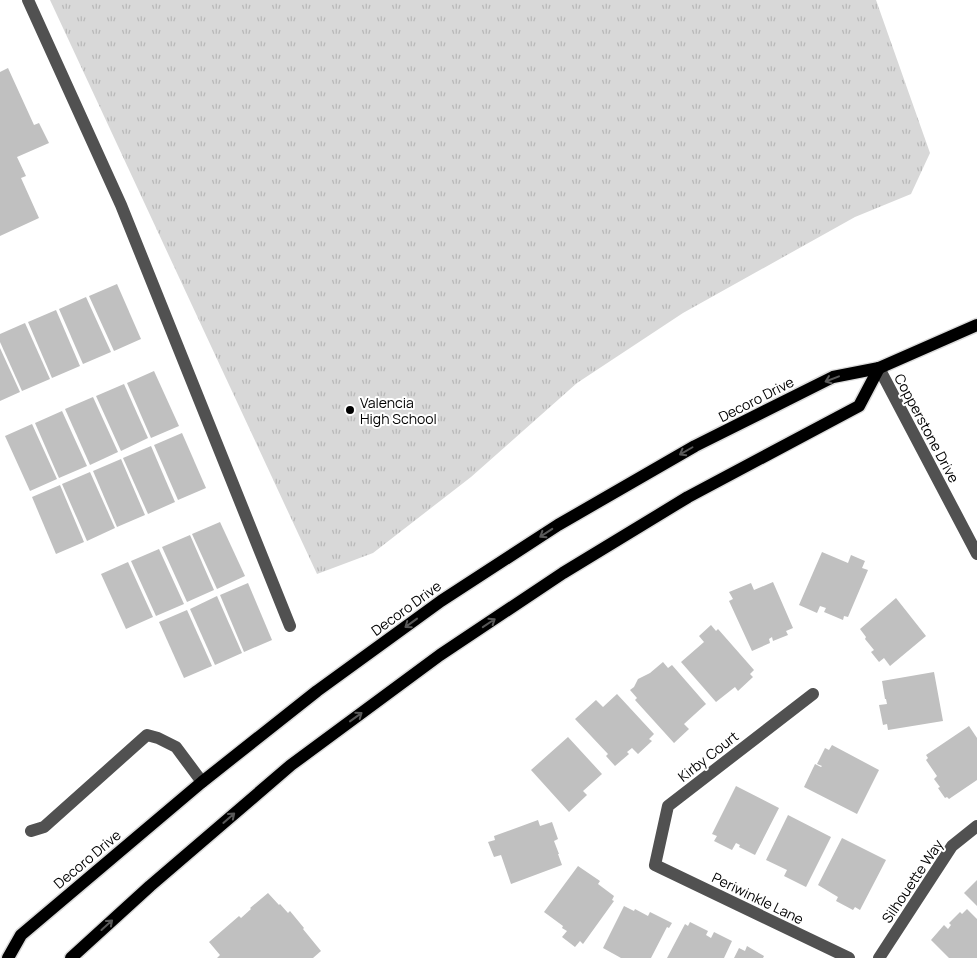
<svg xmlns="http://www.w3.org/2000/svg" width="977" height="958" font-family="Manrope,sans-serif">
<defs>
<pattern id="park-tufts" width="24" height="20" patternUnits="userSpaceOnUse" patternTransform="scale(1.25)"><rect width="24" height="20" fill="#d8d8d8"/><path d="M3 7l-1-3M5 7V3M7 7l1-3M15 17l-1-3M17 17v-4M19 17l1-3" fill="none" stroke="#b8b8b8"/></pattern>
</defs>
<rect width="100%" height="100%" fill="#fff"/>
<path fill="url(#park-tufts)" d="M50 0H876L930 153 911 194 855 217 683 313 577 383 471 477 373 553 317 574Z"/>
<g fill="#c0c0c0">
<path d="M8 68 34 125 39 123 49 143 17 157 26 176 21 178 39 218 0 236V72Z"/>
<path d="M117 284 141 339 114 351 89 296Z"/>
<path d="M86 297 111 352 83 364 59 309Z"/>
<path d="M56 310 80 366 52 378 28 322Z"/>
<path d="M25 323 50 379 22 391 0 342V334Z"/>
<path d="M0 348 20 392 0 401Z"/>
<path d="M154 371 179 426 151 438 127 383Z"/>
<path d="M124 384 148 438 121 451 96 396Z"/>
<path d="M93 397 118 452 90 465 65 409Z"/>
<path d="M62 411 87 466 59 478 35 423Z"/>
<path d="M32 424 57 479 30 491 5 436Z"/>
<path d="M182 433 206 488 178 500 154 445Z"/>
<path d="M151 446 175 502 148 514 123 458Z"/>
<path d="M121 459 145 515 117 527 93 471Z"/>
<path d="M90 472 115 528 87 541 62 484Z"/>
<path d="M60 485 84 542 56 554 32 497Z"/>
<path d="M220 522 245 576 217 589 192 534Z"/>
<path d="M190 535 214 590 187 602 162 547Z"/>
<path d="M159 549 184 604 156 616 131 561Z"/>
<path d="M822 552 848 563 851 555 865 561 862 568 868 570 848 617 844 616 843 620 824 612 826 608 820 606 817 613 799 605Z"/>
<path d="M128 562 153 617 126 629 101 574Z"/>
<path d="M773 582 793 628 786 631 788 635 773 641 772 637 769 639 770 643 752 651 729 601 733 599 729 592 751 583 754 590Z"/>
<path d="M248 583 272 640 244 652 220 595Z"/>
<path d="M217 596 242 653 215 665 190 609Z"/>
<path d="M896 598 926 636 890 666 884 658 879 662 871 652 874 650 865 639 866 637 860 629Z"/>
<path d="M187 610 212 666 184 678 159 622Z"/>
<path d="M711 625 716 631 718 629 754 670 750 674 753 677 738 691 735 687 716 702 681 662 704 642 699 636Z"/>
<path d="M663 662 668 668 672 665 706 704 684 724 689 729 674 743 635 700 637 698 630 690 634 687 638 679 650 673Z"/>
<path d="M934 672 943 721 888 730 887 724 883 725 879 705 887 704 886 699H885L882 681Z"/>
<path d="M617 694 654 734 649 739 652 741 638 754 632 748 627 752 629 754 615 766 606 756 608 754 575 719 596 700 603 707Z"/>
<path d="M969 726 977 738V780L949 799 947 797 945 798 938 788 940 787 934 779 937 776 926 760 928 758 926 755Z"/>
<path d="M568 737 602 774 583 791 587 795 569 812 531 770Z"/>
<path d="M832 745 879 770 857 814 804 787 815 764 821 767 822 766 817 764 825 748 829 750Z"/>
<path d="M736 786 779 808 755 855 739 847 740 845 736 843 732 850 714 841 717 836 712 834Z"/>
<path d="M788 815 831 837 806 887 784 876 787 870 766 860Z"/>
<path d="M538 820 540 826 552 822 558 839 554 841 559 854H558L562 865 511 884 501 855 494 857 488 842 495 840 494 836Z"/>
<path d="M842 838 886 860 860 910 855 907 853 910 836 901 838 897 818 885Z"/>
<path d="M578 866 600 881 598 884 614 896 612 900 614 901 583 944 580 941 575 947 562 937 567 931 562 928 563 926 544 912Z"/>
<path d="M977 880V906L964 893Z"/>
<path d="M268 893 279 905 280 904 288 913 290 911 304 928 303 929 321 951 313 958H217L220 955 209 942 239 916 241 918 251 909 250 908Z"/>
<path d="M624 906 634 911 635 909 648 916 650 912 672 923 669 928 667 927 651 958H621L603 948Z"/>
<path d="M967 909 977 919V958H949L931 940 944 925 948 929 951 925 949 923 960 912 962 914Z"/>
<path d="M690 922 708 931 706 935 711 938 714 932 732 941 724 958H667L685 924 688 926Z"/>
<path d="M747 946 764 956 763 958H734L739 948 745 951Z"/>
</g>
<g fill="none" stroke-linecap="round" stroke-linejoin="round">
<defs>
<g id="major">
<path d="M8 958 21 935 202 782 317 691 441 601 558 525 695 446 833 377 879 368 977 325"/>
<path d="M71 958 150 886 291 765 440 655 563 573 688 497 859 406 879 368"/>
</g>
</defs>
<use href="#major" stroke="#dbdbdb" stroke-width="15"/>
<g stroke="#515151" stroke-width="12">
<path d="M28 0 121 205 290 626"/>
<path d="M879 368 977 554"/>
<path d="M813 694 668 806 655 865 849 958"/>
<path d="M31 831 44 827 147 735 158 738 176 747 202 782"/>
<path d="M879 958 952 846 977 826"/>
</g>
<use href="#major" stroke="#000" stroke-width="12"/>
</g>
<defs><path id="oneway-shaft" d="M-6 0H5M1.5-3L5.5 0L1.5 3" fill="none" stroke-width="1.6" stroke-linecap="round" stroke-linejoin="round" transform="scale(1.25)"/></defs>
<g stroke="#595959">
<use href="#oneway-shaft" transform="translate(832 379) rotate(159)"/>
<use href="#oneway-shaft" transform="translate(686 451) rotate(150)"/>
<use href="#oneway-shaft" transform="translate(546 533) rotate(147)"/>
<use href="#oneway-shaft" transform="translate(411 623) rotate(144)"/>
<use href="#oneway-shaft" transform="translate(489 623) rotate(-34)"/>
<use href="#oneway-shaft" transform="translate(356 717) rotate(-36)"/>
<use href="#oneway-shaft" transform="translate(229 818) rotate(-41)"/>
<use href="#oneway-shaft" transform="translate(107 925) rotate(-42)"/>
</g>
<circle fill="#000" stroke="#fff" stroke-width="2" cx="350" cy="410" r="5"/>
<g text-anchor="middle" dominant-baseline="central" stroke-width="4" stroke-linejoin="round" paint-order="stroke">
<g font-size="14" fill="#000" stroke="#fff">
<text transform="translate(756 399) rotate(-27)">Decoro Drive</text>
<text transform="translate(927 428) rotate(62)">Copperstone Drive</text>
<text transform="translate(406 608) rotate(-36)">Decoro Drive</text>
<text transform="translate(708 756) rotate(-38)">Kirby Court</text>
<text transform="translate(87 859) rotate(-40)">Decoro Drive</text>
<text transform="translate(912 881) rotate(-56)">Silhouette Way</text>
<text transform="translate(758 898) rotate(26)">Periwinkle Lane</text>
</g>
<g font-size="14" fill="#000" stroke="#fff" text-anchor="start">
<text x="360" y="402">Valencia<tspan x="360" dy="16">High School</tspan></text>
</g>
</g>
</svg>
